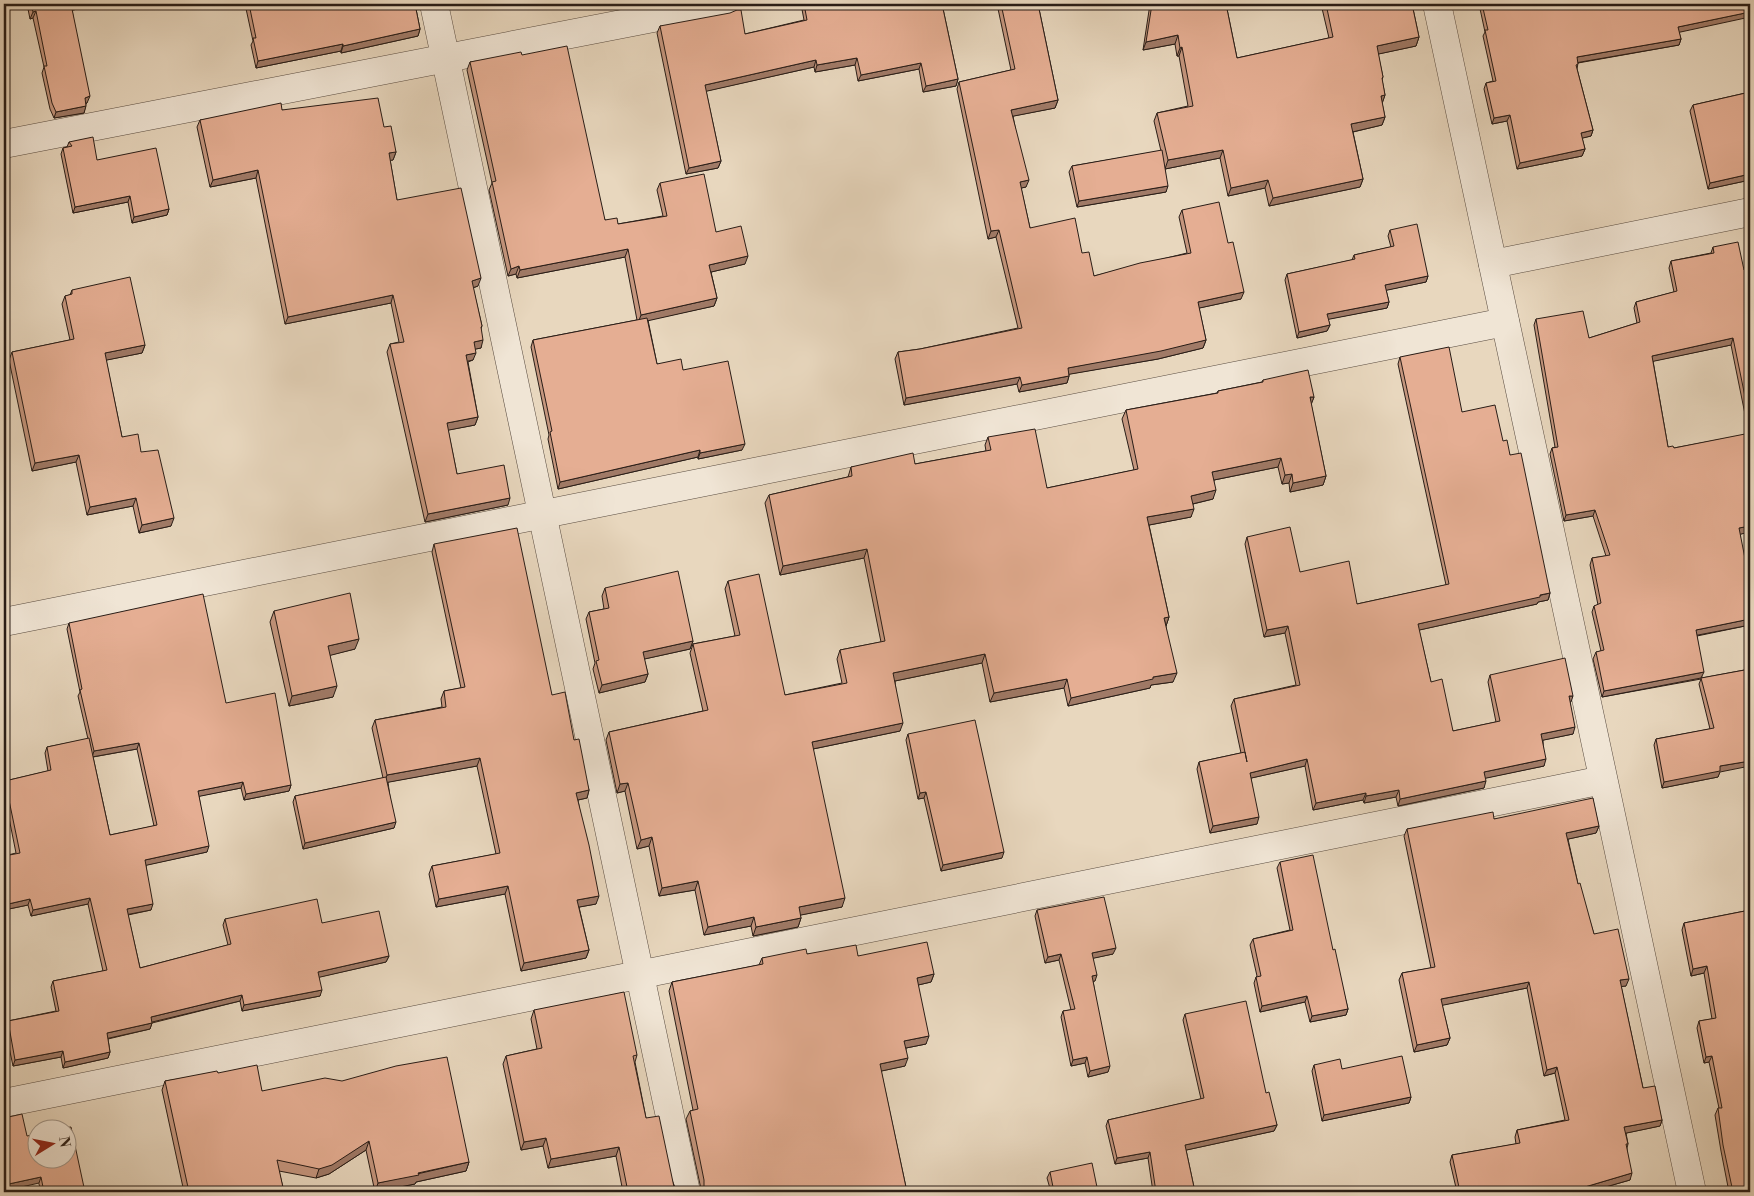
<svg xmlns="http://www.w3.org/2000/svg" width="1754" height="1196" font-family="'Libre Bodoni',serif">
<rect width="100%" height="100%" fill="#e8d7be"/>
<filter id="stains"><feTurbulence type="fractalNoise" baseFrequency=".004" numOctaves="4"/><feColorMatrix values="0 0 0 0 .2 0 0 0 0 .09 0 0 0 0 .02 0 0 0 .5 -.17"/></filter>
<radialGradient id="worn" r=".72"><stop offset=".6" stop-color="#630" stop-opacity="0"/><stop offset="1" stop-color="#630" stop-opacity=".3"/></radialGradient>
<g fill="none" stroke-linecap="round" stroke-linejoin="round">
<defs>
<g id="street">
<path d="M434 4 686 1192"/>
<path d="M1437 4 1692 1192"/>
<path d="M4 144 725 4"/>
<path d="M1493 264 1750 212"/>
<path d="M4 622 1505 322"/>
<path d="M4 1103 1603 780"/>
</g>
</defs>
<use href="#street" stroke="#594c41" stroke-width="29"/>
<use href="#street" stroke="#f0e5d5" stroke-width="28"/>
</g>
<g fill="#c5967e" stroke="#291d17" fill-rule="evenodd">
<path d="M27 4H80L78 9 72 10 87 103 86 104 84 113 54 118 50 109 42 73 44 67 33 18 30 19Z"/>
<path d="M245 4H415L420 29 418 36 341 53V51L256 68 251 45 253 41Z"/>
<path d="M801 4H942L958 79 956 86 923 92 919 69 858 81 855 65 815 72 814 67 706 91 721 161 718 168 686 174 657 33 660 26 745 34 804 20Z"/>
<path d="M997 4H1038L1058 100 1055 108 1013 116 1026 187 1021 188 1030 228 1082 253 1094 276 1187 253 1179 217 1182 210 1241 299 1199 308 1206 340 1203 348 1158 359 1069 374V376L1067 383 1019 392 1017 384 904 405 895 359 898 352 920 349 1018 328 996 237 988 239 957 89 959 82 1011 70Z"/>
<path d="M1150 4H1226L1237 58 1329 38 1321 4H1412L1419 37 1416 46 1378 54 1383 77 1382 80 1385 95 1382 103 1385 117 1382 125 1353 132 1363 179 1360 187 1269 206 1265 188 1228 196 1220 158 1165 169 1166 192 1077 207 1069 172 1072 166 1161 151 1154 121 1157 113 1188 106 1179 56H1177L1175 44 1143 50Z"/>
<path d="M1479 4H1750L1679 32 1681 39 1679 45 1578 63 1577 69 1593 130 1591 136 1582 138 1585 149 1582 156 1517 169 1507 121 1492 124 1484 89 1486 83 1493 81 1483 36 1485 32Z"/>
<path d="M522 55 605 220 618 224 663 216 657 190 660 183 716 232 745 264 711 272 717 298 714 306 648 320 657 364 683 370 742 450 698 459V457L558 489 548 439 549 435 531 347 533 340 637 320 625 257 517 278 516 274 508 276 489 190 492 183 467 70 470 62Z"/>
<path d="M1750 92V180L1708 189 1690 111 1693 105Z"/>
<path d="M282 110 384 127 396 152 393 160H390L397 200 478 286 473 288 482 326 481 329V348L475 349 473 360 468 362 478 417 475 425 448 430 457 474 508 505 425 522 387 352 390 344 399 342 391 303 285 324 256 178 210 187 197 127 200 120Z"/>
<path d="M69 142 169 209 167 215 132 223 128 202 73 213 61 154 63 148 67 147Z"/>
<path d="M1390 230 1428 276 1426 282 1386 290 1389 302 1387 308 1328 319 1330 325 1327 331 1297 338 1285 280 1287 274 1352 260 1354 255 1391 247 1388 236Z"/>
<path d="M1713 247 1744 270 1750 269V532L1740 534 1750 625 1697 636 1702 678 1750 669 1718 777 1662 788 1654 745 1656 739 1710 729 1699 684 1701 679 1602 697 1593 659 1596 652 1601 651 1592 612 1594 606 1598 605 1590 565 1592 558 1606 556 1593 516 1564 521 1550 454 1552 448 1555 447 1534 325 1536 319 1589 338 1637 323 1634 308 1636 302 1674 292 1669 268 1671 261 1711 253ZM1731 345 1749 434 1674 448 1668 447 1653 361Z"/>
<path d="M72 290 145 345 142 353 106 360 122 437 141 452 171 526 139 533 133 506 87 515 76 462 32 471 9 360 12 352 70 340 62 304 65 296 70 295Z"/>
<path d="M1400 357 1462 412 1503 441 1510 455 1550 593 1548 600 1538 602 1537 604 1419 630 1431 682 1453 731 1496 722 1488 682 1490 675 1571 702 1570 703 1573 734 1543 740 1544 766 1485 778 1484 788 1398 806 1396 797 1364 803 1363 800 1313 810 1305 766 1251 778 1257 824 1210 833 1197 769 1199 762 1241 753 1231 706 1234 699 1296 685 1285 633 1264 637 1245 544 1247 537 1300 572 1357 604 1446 585 1398 364Z"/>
<path d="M1263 380 1314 397 1311 404 1326 476 1323 485 1290 492 1289 483 1282 484 1278 467 1214 480 1213 499 1193 504 1191 517 1149 525 1169 617 1166 626 1173 682 1151 685 1150 688 1068 706 1064 688 990 702 982 663 895 681 900 731 813 749 842 907 800 915 801 918 798 927 753 936 751 926 704 935 695 890 659 896 649 846 637 849 625 791 617 793 606 740 609 732 703 711 690 653 693 644 735 636 725 589 728 581 785 695 842 683 837 659 840 650 881 642 864 558 780 575 765 503 769 495 848 477 851 467 915 464 986 451 985 445 988 437 1047 488 1134 470 1122 419 1126 410 1217 393 1218 391 1262 382Z"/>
<path d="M434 544 552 695 574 740 589 790 587 798 578 800 596 904 579 907 589 950 586 958 521 971 505 894 436 907 429 874 432 866 496 854 477 766 388 782 394 828 303 849 293 802 295 796 383 778 372 728 375 720 442 707 441 699 444 691 461 688 432 552Z"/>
<path d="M605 588 693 641 690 649 644 659 648 674 645 682 599 693 593 669 595 663 586 619 589 612 604 609 602 596Z"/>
<path d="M274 611 355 649 330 655 333 697 289 706 270 622Z"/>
<path d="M69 623 226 703 291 785 289 791 244 800 241 788 199 796 207 852 146 865 151 910 128 915 140 968 228 945 223 925 225 919 322 923 389 956 386 962 319 977 320 996 242 1011 240 1001 152 1023 150 1029 108 1039 110 1052 108 1058 63 1068 61 1057 13 1066 5 1028 8 1021 56 1011 51 987 53 981 103 971 88 904 31 916 28 905 4 910V856L16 853 4 793V784L5 781 48 771 45 753 47 747 88 739 78 696 80 692 67 629ZM137 749 154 826 110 835 93 757Z"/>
<path d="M908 734 1002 858 941 871 924 798 918 799 906 740Z"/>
<path d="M1494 819 1599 826 1596 833 1568 839 1578 884 1594 934 1626 986H1621L1643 1088 1662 1120 1660 1126 1626 1133 1628 1144 1627 1148 1630 1180 1588 1192H1457L1450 1162 1452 1155 1516 1144 1515 1137 1517 1130 1565 1120 1555 1073 1544 1076 1527 988 1442 1005 1450 1038 1447 1045 1414 1052 1399 980 1402 973 1431 968 1404 836 1407 829Z"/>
<path d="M1280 862 1333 950 1348 1009 1346 1015 1310 1022 1305 1002 1260 1012 1254 983 1256 977 1257 976 1250 945 1253 939 1290 930 1277 868Z"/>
<path d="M1037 910 1113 954 1093 958 1095 981H1093L1108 1072 1088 1077 1085 1063 1071 1066 1061 1017 1063 1011 1071 1010 1059 960 1045 963 1035 916Z"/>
<path d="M1750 910V1192H1729L1721 1151 1715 1115 1718 1108H1719L1709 1062 1704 1063 1697 1028 1699 1021 1712 1019 1704 973 1691 976 1682 930 1684 923Z"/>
<path d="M807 954 858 956 934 974 931 982 918 985 926 1044 906 1048 905 1066 881 1071 907 1192H701V1189L686 1119 690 1111 693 1110 669 991 672 982 759 965 762 958Z"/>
<path d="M534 1010 637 1055 635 1062 646 1118 677 1192H623L616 1156 548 1168 543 1146 521 1150 503 1064 506 1056 537 1049 531 1019Z"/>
<path d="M1185 1014 1266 1093 1277 1125 1274 1131 1186 1150 1195 1192H1153L1148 1158 1115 1164 1106 1126 1108 1120 1201 1099 1183 1020Z"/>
<path d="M1314 1065 1342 1069 1411 1097 1409 1103 1322 1121 1312 1071Z"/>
<path d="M218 1073 262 1091 469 1162 466 1171 416 1182 415 1184 375 1192 366 1150 329 1174 316 1178 279 1171 284 1192H184L162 1090 165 1081Z"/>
<path d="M27 1136 85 1192H41Z"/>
<path d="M1050 1172 1098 1192H1051L1047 1178Z"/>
</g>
<g fill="#a07a67" stroke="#291d17">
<path d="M71 4H80L78 9 68 11Z"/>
<path d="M36 11 33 18 30 19 33 12Z"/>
<path d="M1750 12V17L1676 33 1678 27Z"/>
<path d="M420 29 418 36 341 53 343 46Z"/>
<path d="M1178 35 1175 44 1143 50 1146 42Z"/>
<path d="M1419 37 1416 46 1374 55 1377 46Z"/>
<path d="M1681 39 1679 45 1575 63 1577 57Z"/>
<path d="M343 44 341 51 256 68 258 61Z"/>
<path d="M1182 47 1179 56H1177L1180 48Z"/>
<path d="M857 58 855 65 815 72 817 65Z"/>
<path d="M816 60 814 67 703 92 705 85Z"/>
<path d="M921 63 919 69 858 81 861 75Z"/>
<path d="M958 79 956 86 923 92 926 86Z"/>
<path d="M1385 95 1382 104 1381 96Z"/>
<path d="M90 96 87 103 82 104 85 98Z"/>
<path d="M1058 100 1055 108 1009 117 1011 110Z"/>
<path d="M86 106 84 113 54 118 56 112Z"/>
<path d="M1510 115 1507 121 1492 124 1494 118Z"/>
<path d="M1385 117 1382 125 1348 133 1351 124Z"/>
<path d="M1593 130 1591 136 1579 139 1581 133Z"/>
<path d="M1585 149 1582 156 1517 169 1520 163Z"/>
<path d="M1223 150 1220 158 1165 169 1168 160Z"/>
<path d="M396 152 393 160 386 161 389 153Z"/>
<path d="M721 161 718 168 686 174 689 168Z"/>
<path d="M258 170 256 178 210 187 213 180Z"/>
<path d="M1750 174V180L1708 189 1710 183Z"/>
<path d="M1363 179 1360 187 1269 206 1273 198Z"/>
<path d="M1029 180 1026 187 1017 189 1020 182Z"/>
<path d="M1268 180 1265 188 1228 196 1231 188Z"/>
<path d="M1168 186 1166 192 1077 207 1079 201Z"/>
<path d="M130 196 128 202 73 213 75 207Z"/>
<path d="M169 209 167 215 132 223 134 217Z"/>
<path d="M999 230 996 237 988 239 991 231Z"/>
<path d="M628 249 625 257 517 278 520 270Z"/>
<path d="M748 256 745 264 707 273 709 265Z"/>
<path d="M519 266 516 274 508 276 511 269Z"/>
<path d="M1428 276 1426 282 1383 291 1385 285Z"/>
<path d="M481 278 478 286 469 289 472 281Z"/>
<path d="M1244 292 1241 299 1195 309 1198 302Z"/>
<path d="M393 295 391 303 285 324 288 317Z"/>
<path d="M717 298 714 306 638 323 641 315Z"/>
<path d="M1389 302 1387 308 1325 320 1327 314Z"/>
<path d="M1330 325 1327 331 1297 338 1299 332Z"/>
<path d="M1733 338 1731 345 1650 362 1652 356Z"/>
<path d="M483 340 481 348 471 350 474 342Z"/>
<path d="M1206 340 1203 348 1158 359 1065 375 1068 368Z"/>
<path d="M145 345 142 353 102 361 105 353Z"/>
<path d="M476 353 473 360 464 362 466 355Z"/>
<path d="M1069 376 1067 383 1019 392 1022 385Z"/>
<path d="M1020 377 1017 384 904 405 906 398Z"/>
<path d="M1310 397H1314L1311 405Z"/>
<path d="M478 417 475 425 444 431 447 423Z"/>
<path d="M745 444 742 450 698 459 700 453Z"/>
<path d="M700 450 698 457 558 489 560 482Z"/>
<path d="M79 455 76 462 32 471 35 463Z"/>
<path d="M1281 458 1278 467 1209 481 1212 472Z"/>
<path d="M1292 474 1289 483 1282 484 1285 475Z"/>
<path d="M1326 476 1323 485 1290 492 1293 483Z"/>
<path d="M1216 490 1213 499 1188 505 1191 496Z"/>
<path d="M136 498 133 506 87 515 90 507Z"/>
<path d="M510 498 508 505 425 522 428 514Z"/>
<path d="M1194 509 1191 517 1144 526 1147 517Z"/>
<path d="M1595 510 1593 516 1564 521 1566 515Z"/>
<path d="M174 518 171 526 139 533 142 525Z"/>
<path d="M1750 526V532L1737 535 1739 528Z"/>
<path d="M867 549 864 558 780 575 783 566Z"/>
<path d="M1550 593 1548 600 1538 602 1537 604 1415 631 1418 624Z"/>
<path d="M1169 617 1166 626 1164 618Z"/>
<path d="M1750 619V625L1693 636 1696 630Z"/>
<path d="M1288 626 1285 633 1264 637 1267 630Z"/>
<path d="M359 639 355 649 324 657 328 646Z"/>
<path d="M693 641 690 649 640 660 643 652Z"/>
<path d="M985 654 982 663 890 682 893 673Z"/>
<path d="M1704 672 1701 678 1602 697 1604 691Z"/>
<path d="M1177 673 1173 682 1151 685 1150 688 1068 706 1071 698 1153 677Z"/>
<path d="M648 674 645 682 599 693 602 685Z"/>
<path d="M1067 679 1064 688 990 702 994 693Z"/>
<path d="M337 686 333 697 289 706 292 696Z"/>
<path d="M1569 696H1573L1571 702 1566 703Z"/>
<path d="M903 723 900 731 808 750 812 742Z"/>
<path d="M1575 727 1573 734 1539 741 1541 734Z"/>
<path d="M139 743 137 749 92 757 94 751Z"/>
<path d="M480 758 477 766 384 783 387 775Z"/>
<path d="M1307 759 1305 766 1247 779 1250 773Z"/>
<path d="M1546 759 1544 766 1482 779 1484 772Z"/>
<path d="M1750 761V766L1720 772 1718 777 1662 788 1664 782 1720 766Z"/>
<path d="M1486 781 1484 788 1398 806 1400 799Z"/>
<path d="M243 782 241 788 196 797 198 791Z"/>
<path d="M628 783 625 791 617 793 620 784Z"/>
<path d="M291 785 289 791 244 800 246 794Z"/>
<path d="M589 790 587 798 573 801 576 793Z"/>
<path d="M1399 790 1396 797 1364 803 1366 796Z"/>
<path d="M926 792 924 798 918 799 920 793Z"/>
<path d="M1366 793 1363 800 1313 810 1316 803Z"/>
<path d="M1259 817 1257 824 1210 833 1213 826Z"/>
<path d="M396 822 394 828 303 849 305 843Z"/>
<path d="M1599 826 1596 833 1564 840 1566 833Z"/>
<path d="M652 837 649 846 637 849 641 840Z"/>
<path d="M209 846 207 852 143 866 145 860Z"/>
<path d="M1004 852 1002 858 941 871 943 865Z"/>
<path d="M698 881 695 890 659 896 662 888Z"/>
<path d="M508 886 505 894 436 907 439 899Z"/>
<path d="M599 896 596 904 574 908 577 900Z"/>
<path d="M90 898 88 904 31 916 33 910Z"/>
<path d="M845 898 842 907 796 916 799 907Z"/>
<path d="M30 899 28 905 4 910V905Z"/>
<path d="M153 904 151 910 125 915 127 909Z"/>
<path d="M754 917 751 926 704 935 708 927Z"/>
<path d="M801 918 798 927 753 936 756 927Z"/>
<path d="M1116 948 1113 954 1090 959 1092 953Z"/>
<path d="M589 950 586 958 521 971 524 963Z"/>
<path d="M1061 954 1059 960 1045 963 1048 957Z"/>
<path d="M389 956 386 962 316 978 318 972Z"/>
<path d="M1707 966 1704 973 1691 976 1693 969Z"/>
<path d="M934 974 931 982 914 986 917 978Z"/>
<path d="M1097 975 1095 981 1090 982 1092 976Z"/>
<path d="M1629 979 1626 986 1617 987 1620 980Z"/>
<path d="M1529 982 1527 988 1439 1006 1441 999Z"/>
<path d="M322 990 320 996 242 1011 244 1005Z"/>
<path d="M242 995 240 1001 148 1023 151 1017Z"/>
<path d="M1307 996 1305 1002 1260 1012 1262 1006Z"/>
<path d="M1348 1009 1346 1015 1310 1022 1312 1016Z"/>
<path d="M152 1023 150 1029 105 1039 107 1033Z"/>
<path d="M929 1036 926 1044 901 1049 904 1041Z"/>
<path d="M1450 1038 1447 1045 1414 1052 1417 1045Z"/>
<path d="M63 1051 61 1057 13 1066 15 1060Z"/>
<path d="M110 1052 108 1058 63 1068 65 1062Z"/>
<path d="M1712 1056 1709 1062 1704 1063 1706 1057Z"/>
<path d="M1087 1057 1085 1063 1071 1066 1073 1060Z"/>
<path d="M908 1058 905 1066 877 1072 880 1064Z"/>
<path d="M1110 1066 1108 1072 1088 1077 1090 1071Z"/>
<path d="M1557 1067 1555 1073 1544 1076 1547 1070Z"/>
<path d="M1411 1097 1409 1103 1322 1121 1324 1115Z"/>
<path d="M1662 1120 1660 1126 1622 1134 1624 1127Z"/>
<path d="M1277 1125 1274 1131 1182 1151 1185 1145Z"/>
<path d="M546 1138 543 1146 521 1150 524 1142Z"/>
<path d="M369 1141 366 1150 329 1174 316 1178 319 1169Z"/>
<path d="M619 1147 616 1156 548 1168 551 1159Z"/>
<path d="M1150 1152 1148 1158 1115 1164 1117 1158Z"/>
<path d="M469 1162 466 1171 416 1182 415 1184 375 1192 378 1183Z"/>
<path d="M1632 1173 1630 1180 1588 1192H1568Z"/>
<path d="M41 1177 39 1183 4 1191V1185Z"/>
</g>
<g fill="#e5ae93" stroke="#291d17">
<path d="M31 4H73H71L90 96 85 98 86 106 56 112 52 103 44 66H47L36 11 33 12Z"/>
<path d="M249 4H415L420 29 343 46V44L258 61 253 38H256Z"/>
<path d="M804 4H942L958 79 926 86 921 63 861 75 857 58 817 65 816 60 705 85 721 161 689 168 660 26 730 13 737 10H741L745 34 807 20Z"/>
<path d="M1001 4H1038L1058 100 1011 110 1029 180 1020 182 1030 228 1075 218 1082 253 1089 252 1094 276 1140 263 1191 253 1182 210 1219 202 1228 243 1233 242 1244 292 1198 302 1206 340 1161 351 1068 368 1069 376 1022 385 1020 377 906 398 898 352 920 349 1022 328 999 230 991 231 959 82 1015 69Z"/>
<path d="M1152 4H1226L1237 58 1333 37 1326 4H1412L1419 37 1377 46 1383 77 1382 78 1385 95 1381 96 1385 117 1351 124 1363 179 1273 198 1268 180 1231 188 1223 150 1168 160 1157 113 1193 106 1182 47 1180 48 1178 35 1146 42Z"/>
<path d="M1482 4H1750V12L1678 27 1681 39 1577 57 1578 64 1576 65 1593 130 1581 133 1585 149 1520 163 1510 115 1494 118 1486 83 1496 81 1485 30H1488Z"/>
<path d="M567 46 605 220 617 218 618 224 667 216 660 183 704 174 716 232 741 226 748 256 709 265 717 298 641 315 628 249 520 270 519 266 511 269 492 182 496 181 470 62 521 52 522 55Z"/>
<path d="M1750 92V174L1710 183 1693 105Z"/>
<path d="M378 98 384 127 391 126 396 152 389 153 397 200 461 188 481 278 472 281 482 326 481 327 483 340 474 342 476 353 466 355 478 417 447 423 457 474 504 465 510 498 428 514 390 344 404 342 393 295 288 317 258 170 213 180 200 120 281 103 282 110Z"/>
<path d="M93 137 97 160 156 148 169 209 134 217 130 196 75 207 63 148 72 146 69 142Z"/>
<path d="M1162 150 1168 186 1079 201 1072 166Z"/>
<path d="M1417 224 1428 276 1385 285 1389 302 1327 314 1330 325 1299 332 1287 274 1355 259 1354 255 1394 246 1390 230Z"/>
<path d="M1738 242 1744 270 1750 269V421L1733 338 1652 356 1668 447 1673 446 1674 448 1750 433V526L1739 528 1750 584V619L1696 630 1704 672 1604 691 1596 652 1604 650 1594 606 1601 603 1592 558 1610 555 1595 510 1566 515 1552 448 1558 447 1536 319 1583 311 1589 338 1640 322 1636 302 1677 291 1671 261 1714 253 1713 247Z"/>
<path d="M130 277 145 345 105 353 122 437 138 434 141 452 158 450 174 518 142 525 136 498 90 507 79 455 35 463 12 352 74 339 65 296 72 294V290Z"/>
<path d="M647 318 657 364 681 359 683 370 728 361 745 444 700 453V450L560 482 550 432 552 431 533 340Z"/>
<path d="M1449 347 1462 412 1495 405 1503 441 1507 440 1510 455 1521 453 1550 593 1540 595V597L1418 624 1431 682 1442 679 1453 731 1500 721 1490 675 1565 658 1573 696H1569L1575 727 1541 734 1546 759 1484 772 1486 781 1400 799 1399 790 1366 796V793L1316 803 1307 759 1250 773 1259 817 1213 826 1199 762 1245 752 1247 762 1234 699 1300 685 1288 626 1267 630 1247 537 1290 527 1300 572 1349 561 1357 604 1449 584 1400 357Z"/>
<path d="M1308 370 1314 397H1310L1326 476 1293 483 1292 474 1285 475 1281 458 1212 472 1216 490 1191 496 1194 509 1147 517 1169 617 1164 618 1177 673 1153 677V679L1071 698 1067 679 994 693 985 654 893 673 903 723 812 742 845 898 799 907 801 918 756 927 754 917 708 927 698 881 662 888 652 837 641 840 628 783 620 784 609 732 708 710 693 644 740 635 728 581 759 574 785 695 847 683 840 650 885 641 867 549 783 566 769 495 852 476 851 467 913 453 915 464 991 450 988 437 1035 429 1047 488 1138 469 1126 410 1218 393V391L1263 382V380Z"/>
<path d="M517 528 552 695 565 692 574 740 579 739 589 790 576 793 589 845 599 896 577 900 589 950 524 963 508 886 439 899 432 866 500 853 480 758 387 775 375 720 446 707 444 691 465 687 434 544Z"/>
<path d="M678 571 693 641 643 652 648 674 602 685 596 661 599 660 589 612 609 608 605 588Z"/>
<path d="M350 593 359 639 328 646 337 686 292 696 274 611Z"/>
<path d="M203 594 226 703 275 693 291 785 246 794 243 782 198 791 209 846 145 860 153 904 127 909 140 968 231 944 225 919 317 899 322 923 379 911 389 956 318 972 322 990 244 1005 242 995 151 1017 152 1023 107 1033 110 1052 65 1062 63 1051 15 1060 8 1021 59 1011 53 981 107 970 90 898 33 910 30 899 4 905V856L20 853 5 781 51 770 47 747 89 738 110 835 157 825 139 743 94 751 80 690 82 689 69 623Z"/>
<path d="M1750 669V761L1720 766V771L1664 782 1656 739 1714 728 1701 678Z"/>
<path d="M975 720 1004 852 943 865 926 792 920 793 908 734Z"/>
<path d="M386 777 396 822 305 843 295 796Z"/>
<path d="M1593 798 1599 826 1566 833 1578 884 1580 883 1594 934 1618 929 1629 979 1620 980 1643 1088 1655 1086 1662 1120 1624 1127 1628 1144H1626L1632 1173 1568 1192H1460L1452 1155 1520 1143 1517 1130 1569 1120 1557 1067 1547 1070 1529 982 1441 999 1450 1038 1417 1045 1402 973 1435 967 1407 829 1493 812 1494 819Z"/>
<path d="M1313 855 1333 950 1335 949 1348 1009 1312 1016 1307 996 1262 1006 1256 977 1261 976 1253 939 1293 930 1280 862Z"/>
<path d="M1104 897 1116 948 1092 953 1097 975 1092 976 1110 1066 1090 1071 1087 1057 1073 1060 1063 1011 1075 1009 1061 954 1048 957 1037 910Z"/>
<path d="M1750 910V1192H1733L1723 1145 1718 1108H1722L1712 1056 1706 1057 1699 1021 1716 1018 1707 966 1693 969 1684 923Z"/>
<path d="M927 942 934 974 917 978 929 1036 904 1041 908 1058 880 1064 907 1192H812V1191L805 1192H701L704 1189V1180L690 1111 698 1109 672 982 763 964 762 958 806 949 807 954 856 945 858 956Z"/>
<path d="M624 992 637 1055 633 1056 646 1118 659 1116 674 1187 677 1192H628L619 1147 551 1159 546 1138 524 1142 506 1056 542 1048 534 1010Z"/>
<path d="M1246 1001 1266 1093 1269 1092 1277 1125 1185 1145 1195 1192H1156L1150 1152 1117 1158 1108 1120 1204 1098 1185 1014Z"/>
<path d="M1402 1056 1411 1097 1324 1115 1314 1065 1340 1059 1342 1069Z"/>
<path d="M447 1057 469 1162 418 1173 419 1175 378 1183 369 1141 332 1165 319 1169 277 1160 284 1192H189L165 1081 217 1071 218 1073 257 1065 262 1091 325 1078 342 1081 396 1066Z"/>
<path d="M22 1114 27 1136 38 1134V1158H68V1128H63L71 1127 85 1192H44L41 1177 4 1185V1118Z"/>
<path d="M1092 1163 1098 1192H1054L1050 1172Z"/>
</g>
<rect width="1754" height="1196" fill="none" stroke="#e8d7be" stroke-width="20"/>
<rect x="5" y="5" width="1744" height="1186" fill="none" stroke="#291d17" stroke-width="2.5"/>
<rect x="10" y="10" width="1734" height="1176" fill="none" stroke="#291d17"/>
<g transform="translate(52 1144) rotate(80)"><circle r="24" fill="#f0e5d5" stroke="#a09589"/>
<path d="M0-4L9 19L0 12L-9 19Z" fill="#8f2418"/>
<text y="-8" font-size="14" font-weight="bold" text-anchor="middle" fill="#291d17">N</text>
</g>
<rect width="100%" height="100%" filter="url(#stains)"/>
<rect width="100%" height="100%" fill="url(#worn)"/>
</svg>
